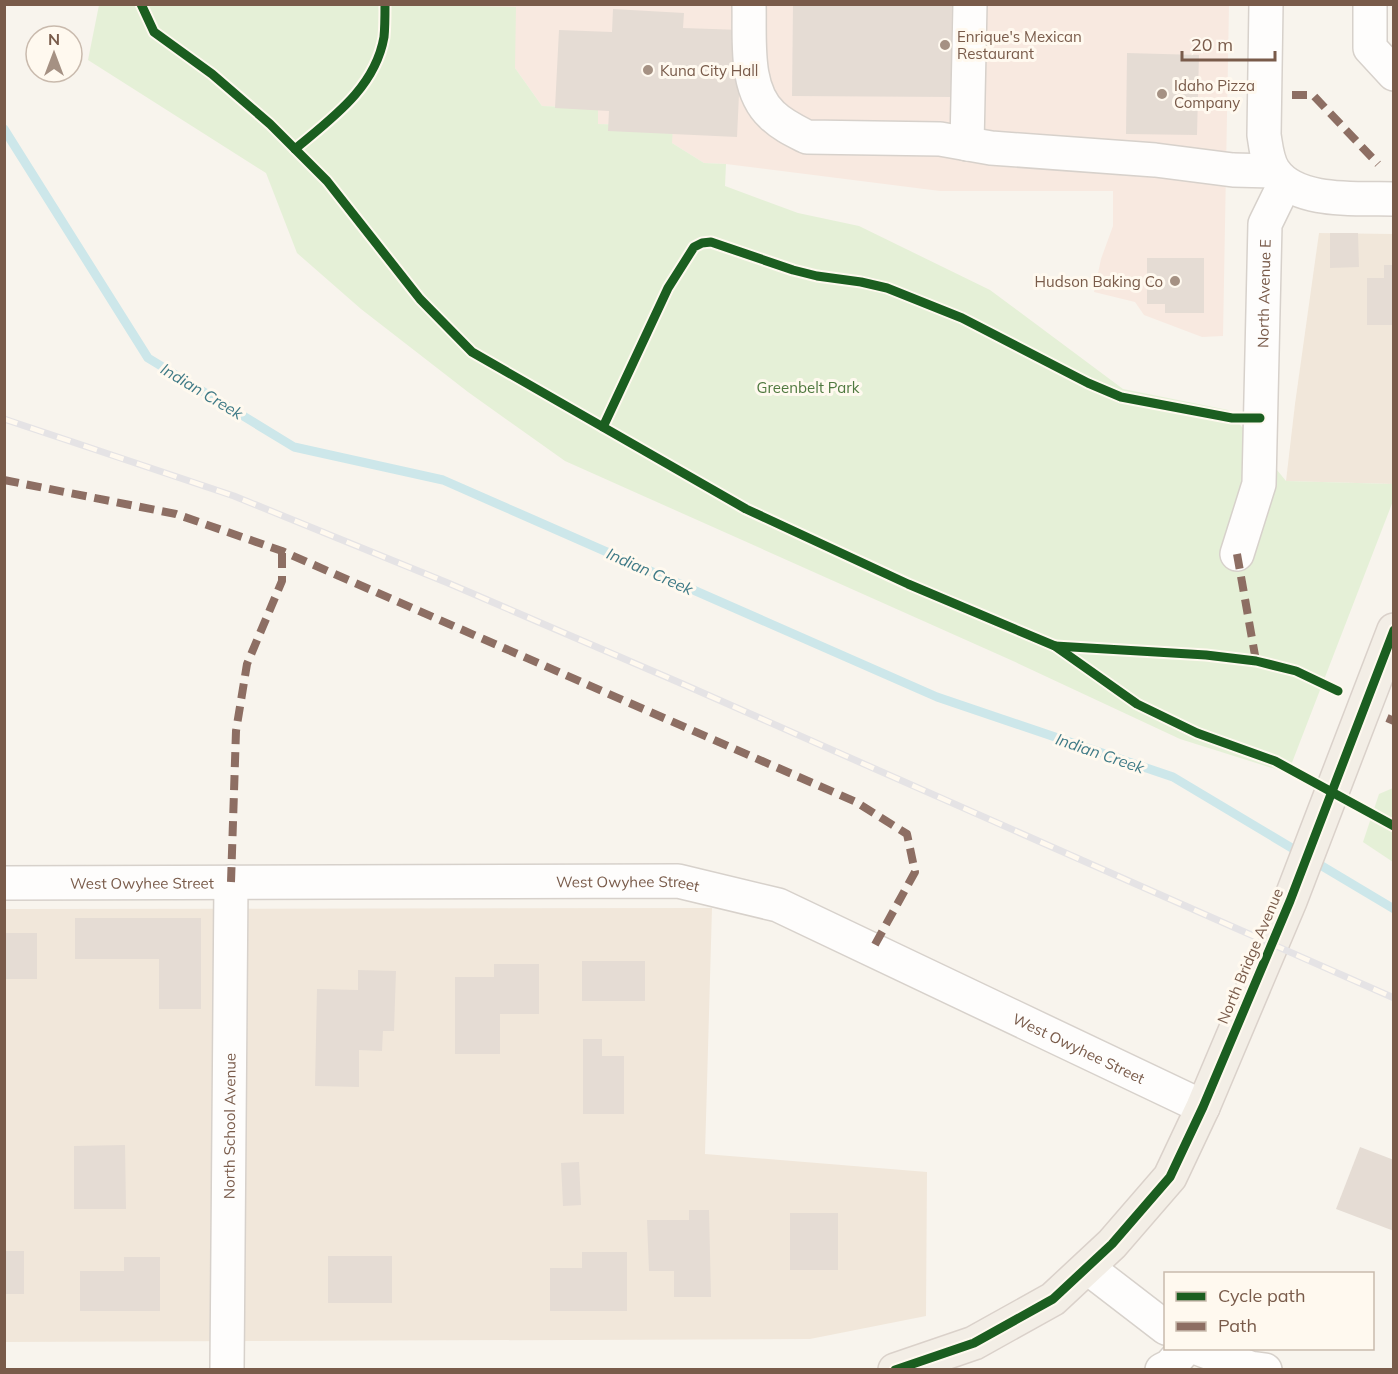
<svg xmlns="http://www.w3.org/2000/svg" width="1398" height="1374" font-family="Mulish,sans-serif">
<rect width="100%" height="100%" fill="#f8f4ed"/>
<g fill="#f1e7da">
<path d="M1319 233 1393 234V484L1286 481 1295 404Z"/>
<path d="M712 908 705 1154 927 1172 926 1316 810 1339 5 1342 4 909Z"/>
</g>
<path fill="#f8e9e0" d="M374 5H1229L1223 336 1202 337 1144 315 1135 302 1094 292 1101 259 1113 226V191H940L726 164 704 163 672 143V126L597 124V108L542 106 515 68Z"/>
<g fill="#e5f0d7">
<path d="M374 4 516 7 515 68 542 106 598 108V124L673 126 672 143 704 163 726 164 725 186 798 213 859 226 990 290 1123 389 1228 410 1286 481 1393 484V501L1288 773 1180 739 1013 661 565 461 468 392 361 309 297 253 266 173 88 60 99 5Z"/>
<path d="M1393 788V862L1363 842 1379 794Z"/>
</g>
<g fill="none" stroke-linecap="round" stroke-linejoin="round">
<path stroke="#cde7ea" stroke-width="9" d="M4 129 148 358 294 447 443 480 937 697 1173 777 1394 909"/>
</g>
<g fill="#e5dcd4">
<path d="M793 4H952L951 97 792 96Z"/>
<path d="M613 9 684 13 683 28 742 30 737 137 608 131 609 111 555 108 559 30 612 32Z"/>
<path d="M1127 53 1199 55 1197 135 1126 134Z"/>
<path d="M1330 233H1358L1359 267 1330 268Z"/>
<path d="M1147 258H1204V313H1165V304H1147Z"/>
<path d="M1384 265H1394V325H1367V278H1384Z"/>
<path d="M75 918H201V1009H159V959H75Z"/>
<rect x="4" y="933" width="33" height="46"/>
<rect x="582" y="961" width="63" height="40"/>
<path d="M494 964H539V1014H500V1054H455V977H494Z"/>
<path d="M358 970 396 971 394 1031H383L382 1051 359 1050V1087L315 1086 317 989 358 990Z"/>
<path d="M583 1039H602V1056H624V1114H583Z"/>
<path d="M125 1145 126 1209H74V1146Z"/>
<path d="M1360 1147 1394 1160V1231L1336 1209Z"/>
<path d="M579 1162 581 1205 563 1206 561 1163Z"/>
<path d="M689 1210H709L711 1297H674V1271H649L647 1220H689Z"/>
<rect x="790" y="1213" width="48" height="57"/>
<rect x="4" y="1251" width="20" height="43"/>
<path d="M582 1252H627V1311H550V1268H582Z"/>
<rect x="328" y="1256" width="64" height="47"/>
<path d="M124 1257H160V1311H80V1271H124Z"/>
</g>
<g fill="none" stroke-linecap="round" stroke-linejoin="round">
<defs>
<g id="minor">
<path d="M749 4C750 40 744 89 772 115 782 125 795 131 807 137L940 139 991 148 1155 160 1233 170 1273 171"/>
<path d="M1266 4 1264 135C1266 147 1267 161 1274 171 1296 204 1358 198 1394 199"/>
<path d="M1370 4V48L1394 74"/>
<path d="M967 144 970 4"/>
<path id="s1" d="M1237 554 1259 484 1265 224 1285 183"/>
<path id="s2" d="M4 883 678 881 778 905 1203 1107"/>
<path d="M1088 1268 1166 1328"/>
<path d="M1197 1348 1250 1368 1265 1370"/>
<path id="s3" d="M227 1370 231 882"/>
<path d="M1162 1370 1170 1366 1186 1348"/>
</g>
<path id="major" d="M895 1370 974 1343 1053 1299 1112 1244 1170 1177 1203 1107 1290 901 1394 630"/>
</defs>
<use href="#minor" stroke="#d7d1cb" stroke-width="36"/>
<use href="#major" stroke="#dad1ca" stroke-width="36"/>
<use href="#minor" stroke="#fefdfc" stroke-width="33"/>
<use href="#major" stroke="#f3eee6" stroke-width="33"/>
<defs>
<path id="rail" d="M4 419 234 496 448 583 685 685 1394 998"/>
</defs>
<use href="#rail" stroke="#e5e3e5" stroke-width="7"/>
<use href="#rail" stroke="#fff9ef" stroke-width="4.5" stroke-dasharray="14" stroke-linecap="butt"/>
<g stroke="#8d6e63" stroke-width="8" stroke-dasharray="15 8" stroke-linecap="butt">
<path d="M1292 95H1313L1378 164"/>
<path d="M4 480 176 514 282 551 856 802 907 834 915 872 872 950"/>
<path d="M1237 554 1256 661"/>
<path d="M1387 718 1394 721"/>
<path d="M231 882 236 731 247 664 282 581V551"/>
</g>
<defs>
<g id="cycleway">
<path d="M141 4 154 32 212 74 270 124 327 181 420 299 472 352 746 509 908 584 1055 646 1137 704 1197 733 1275 761 1394 826"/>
<path d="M295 149C332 118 375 88 384 37 385 27 385 15 385 4"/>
<path d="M603 427 668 288 694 247 702 243 711 242 793 270 817 276 861 282 887 288 962 318 1088 383 1121 397 1232 418H1260"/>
<path d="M1055 646 1206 655 1256 661 1296 671 1338 691"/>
<path d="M895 1370 974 1343 1053 1299 1112 1244 1170 1177 1203 1107 1290 901 1394 630"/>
</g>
</defs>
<use href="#cycleway" stroke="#fff9ef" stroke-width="13"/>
<use href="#cycleway" stroke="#1b5e20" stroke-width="9"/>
</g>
<g fill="#a59183" stroke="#fff9ef" stroke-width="2">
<circle cx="945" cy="45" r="6"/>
<circle cx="648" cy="70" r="6"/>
<circle cx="1162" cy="94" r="6"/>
<circle cx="1175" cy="281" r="6"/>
</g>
<g text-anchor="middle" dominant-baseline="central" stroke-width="6" stroke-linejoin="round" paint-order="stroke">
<g font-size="15" fill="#795b4a" stroke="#fff9ef" text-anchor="start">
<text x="957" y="36">Enrique's Mexican<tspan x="957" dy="17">Restaurant</tspan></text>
<text x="660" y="70">Kuna City Hall</text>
<text x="1174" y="85">Idaho Pizza<tspan x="1174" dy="17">Company</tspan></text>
<text x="1163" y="281" text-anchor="end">Hudson Baking Co</text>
</g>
<g font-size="15" fill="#795b4a" stroke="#fff9ef">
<text stroke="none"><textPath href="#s1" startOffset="264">North Avenue E</textPath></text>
<text stroke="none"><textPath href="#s2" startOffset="138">West Owyhee Street</textPath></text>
<text stroke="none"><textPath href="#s2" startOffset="624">West Owyhee Street</textPath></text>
<text transform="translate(1250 956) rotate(-67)">North Bridge Avenue</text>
<text stroke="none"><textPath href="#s2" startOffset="1110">West Owyhee Street</textPath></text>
<text stroke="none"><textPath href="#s3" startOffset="244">North School Avenue</textPath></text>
</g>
<g font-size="15" fill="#4f793f" stroke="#fff9ef">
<text x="808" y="387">Greenbelt Park</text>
</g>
<g font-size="16" font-style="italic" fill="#3f7a86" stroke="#fff9ef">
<text transform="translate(202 391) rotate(31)">Indian Creek</text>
<text transform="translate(650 571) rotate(24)">Indian Creek</text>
<text transform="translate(1100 753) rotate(19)">Indian Creek</text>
</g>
</g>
<rect width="1398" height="1374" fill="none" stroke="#795b4a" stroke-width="12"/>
<rect x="1164" y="1272" width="210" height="78" fill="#fff9ef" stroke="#c9baad" stroke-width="1.5"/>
<rect x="1176" y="1292" width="30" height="9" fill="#1b5e20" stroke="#c9baad" stroke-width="1.5"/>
<text x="1218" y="1302" font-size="18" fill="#795b4a">Cycle path</text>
<rect x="1176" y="1322" width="30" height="9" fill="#8d6e63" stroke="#c9baad" stroke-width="1.5"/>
<text x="1218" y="1332" font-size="18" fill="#795b4a">Path</text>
<g transform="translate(54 54)"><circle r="28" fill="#fff9ef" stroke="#c9baad" stroke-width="1.5"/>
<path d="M0-4.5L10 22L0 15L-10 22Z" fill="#a59183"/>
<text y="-9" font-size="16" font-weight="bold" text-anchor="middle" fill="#795b4a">N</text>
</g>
<path d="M1182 51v9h93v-9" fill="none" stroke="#795b4a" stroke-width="3"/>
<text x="1191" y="51" font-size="18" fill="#795b4a" stroke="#fff9ef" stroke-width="4.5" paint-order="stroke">20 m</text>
</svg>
